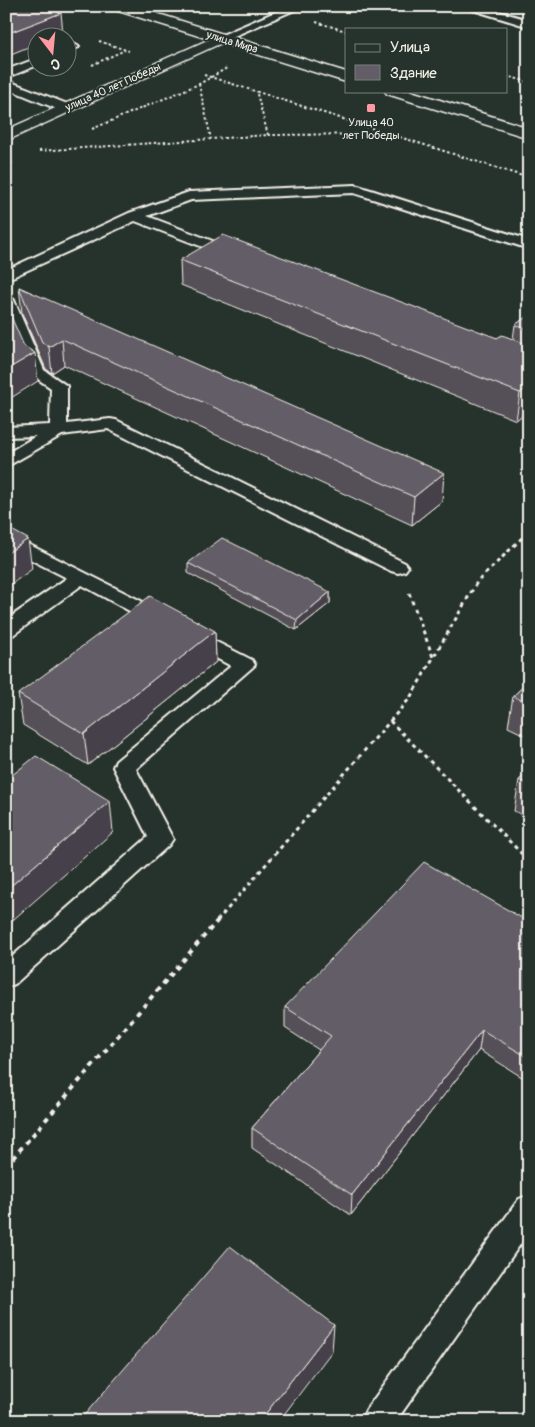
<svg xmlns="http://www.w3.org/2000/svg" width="535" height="1427" font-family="Pangolin,sans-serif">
<rect width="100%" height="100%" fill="#26332d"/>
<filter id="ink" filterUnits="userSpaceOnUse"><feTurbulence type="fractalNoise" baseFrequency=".02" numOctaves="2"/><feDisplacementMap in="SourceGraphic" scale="10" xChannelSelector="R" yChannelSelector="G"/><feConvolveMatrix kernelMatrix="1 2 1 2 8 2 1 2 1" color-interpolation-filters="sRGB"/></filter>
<g filter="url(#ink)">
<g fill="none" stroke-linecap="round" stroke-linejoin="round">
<defs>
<g id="service">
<path d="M289 6H304L225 40 221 41 215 38Z"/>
<path d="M460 6H478L529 20V27Z"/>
<path d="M73 43 79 47 68 52V45Z"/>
<path d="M38 58V65L6 78V70Z"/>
<path d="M6 80 70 105 72 108 70 111H62L6 88Z"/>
<path d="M355 185 529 240V249L354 193 191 200 147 216 239 251 241 254 239 257H229L135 221 6 280V270L129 213 189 192Z"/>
<path d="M6 295 14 300 44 370 67 386V424L110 419 116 420 405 563 408 567 405 571 398 573 391 571 108 429 62 435 6 467V454L36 436 6 437V427L50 425 51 388 29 373 6 319Z"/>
<path d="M6 533 169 615 172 620 169 625 162 626 155 625 82 585 13 635 6 637V620L67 578 6 547Z"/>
<path d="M191 629 252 660 255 665 136 769 173 839 169 845 15 984 6 987V962L148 837 113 767 116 761 231 666 184 641 181 636 184 631Z"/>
<path d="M529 1195V1232L396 1421H361L366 1410 519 1199Z"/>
</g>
<path id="minor" d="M221 34 226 35 228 38 226 41 6 141V130Z"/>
<g id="tertiary">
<path d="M110 6H133L346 72V82L112 9Z"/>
<path d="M385 91H411L529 128V138L387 94Z"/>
</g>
</defs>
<use href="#service" stroke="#f4f1e8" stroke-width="4"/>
<use href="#minor" stroke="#f4f1e8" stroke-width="3"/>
<use href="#tertiary" stroke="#f4f1e8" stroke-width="3"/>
<g stroke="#f4f1e8" stroke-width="2" stroke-dasharray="2.5 2.5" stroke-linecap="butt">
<path d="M316 22 346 31"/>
<path d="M99 41 129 51"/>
<path d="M92 65 125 50"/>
<path d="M204 75 529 178"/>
<path d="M506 76 529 82"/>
<path d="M199 84 211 139"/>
<path d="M257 94 268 135"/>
<path d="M92 129 199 84 227 68"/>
<path d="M39 151 268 135 387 134"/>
<path d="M6 166 15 162"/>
</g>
<g stroke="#f4f1e8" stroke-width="3" stroke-dasharray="4 4" stroke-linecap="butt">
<path d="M409 593 433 657"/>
<path d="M390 721 529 861"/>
<path d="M217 921 410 698 477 582 529 531"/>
</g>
<path stroke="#f4f1e8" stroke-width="4" stroke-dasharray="5 5" stroke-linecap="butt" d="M6 1166 218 920"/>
<use href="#service" fill="#26332d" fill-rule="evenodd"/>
<use href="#minor" fill="#26332d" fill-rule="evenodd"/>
<use href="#tertiary" fill="#26332d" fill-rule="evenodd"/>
</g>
<g fill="#555059" stroke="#f4f1e8">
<path d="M180 260 497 338 513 339 515 325 529 315V410L516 420 181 285Z"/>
<path d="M19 287 442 501 412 525 64 365 52 373 46 369 22 313Z"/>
<path d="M188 563 330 592V603L296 630 188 573Z"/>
<path d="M215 631 216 662 88 765 23 725 18 694Z"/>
<path d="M529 681V737L508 727 513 696Z"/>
<path d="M529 770V818L514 811 519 780Z"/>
<path d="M529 922V1080L528 1081 479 1050 351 1215 252 1148V1128L319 1050 285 1028V1007Z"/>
</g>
<g fill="#454148" stroke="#f4f1e8">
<path d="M61 13 63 33 52 38H38V43L6 56V34Z"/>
<path d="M62 339 64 365 52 373 49 347Z"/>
<path d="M35 353 38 381 6 401V370Z"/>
<path d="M529 386V410L516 420 520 393Z"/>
<path d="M444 473 442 501 412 525 414 497Z"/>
<path d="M28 539 32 569 6 588V554Z"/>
<path d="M330 592V603L296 630 297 620Z"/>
<path d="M215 631 216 662 88 765 84 734Z"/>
<path d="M110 801 113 832 6 926V890Z"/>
<path d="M482 1030 479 1050 351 1215 352 1195Z"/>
<path d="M334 1325 332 1351 279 1421H260Z"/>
</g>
<g fill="#635d67" stroke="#f4f1e8">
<path d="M6 6H42L61 13 6 34Z"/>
<path d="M223 235 497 338 502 335 529 345V386L520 393 180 260Z"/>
<path d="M19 287 444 473 414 497 62 339 49 347 42 342Z"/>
<path d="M6 305 24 346 35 353 6 370Z"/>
<path d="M529 315V330L515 325Z"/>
<path d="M6 527 28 539 6 554Z"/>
<path d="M222 538 330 592 297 620 188 563Z"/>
<path d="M150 596 215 631 84 734 18 694Z"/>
<path d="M529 681V704L513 696Z"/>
<path d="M36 756 110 801 6 890V780Z"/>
<path d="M529 770V785L519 780Z"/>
<path d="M424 862 529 922V1058L482 1030 352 1195 252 1128 331 1036 285 1007Z"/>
<path d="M230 1246 334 1325 260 1421H79Z"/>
</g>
</g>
<rect fill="#ff9aa2" stroke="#26332d" stroke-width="2" x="366" y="103" width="10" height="10" rx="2.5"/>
<g text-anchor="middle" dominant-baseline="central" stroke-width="4" stroke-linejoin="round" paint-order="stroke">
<g font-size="11" fill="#f4f1e8" stroke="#26332d">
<text transform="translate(232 42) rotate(17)">улица Мира</text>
<text transform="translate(113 87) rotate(-24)">улица 40 лет Победы</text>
</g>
<g font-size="11" fill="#f4f1e8" stroke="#26332d">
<text x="371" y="122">Улица 40<tspan x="371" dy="13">лет Победы</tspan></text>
</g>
</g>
<rect width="535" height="1427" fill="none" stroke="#26332d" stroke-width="25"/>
<rect x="12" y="12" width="510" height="1402" fill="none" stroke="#f4f1e8" stroke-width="2" filter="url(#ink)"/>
<rect x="345" y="28" width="162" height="65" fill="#26332d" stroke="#787f78"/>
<rect x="355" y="44" width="25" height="8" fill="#26332d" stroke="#787f78"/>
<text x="390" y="52" font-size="15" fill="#f4f1e8">Улица</text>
<rect x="355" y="65" width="25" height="15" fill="#635d67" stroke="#787f78"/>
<text x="390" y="78" font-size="15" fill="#f4f1e8">Здание</text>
<g transform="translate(52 52) rotate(164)"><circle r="24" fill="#26332d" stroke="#787f78"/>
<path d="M0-4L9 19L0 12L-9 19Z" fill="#ff9aa2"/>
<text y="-8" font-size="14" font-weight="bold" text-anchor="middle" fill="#f4f1e8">С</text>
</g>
</svg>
